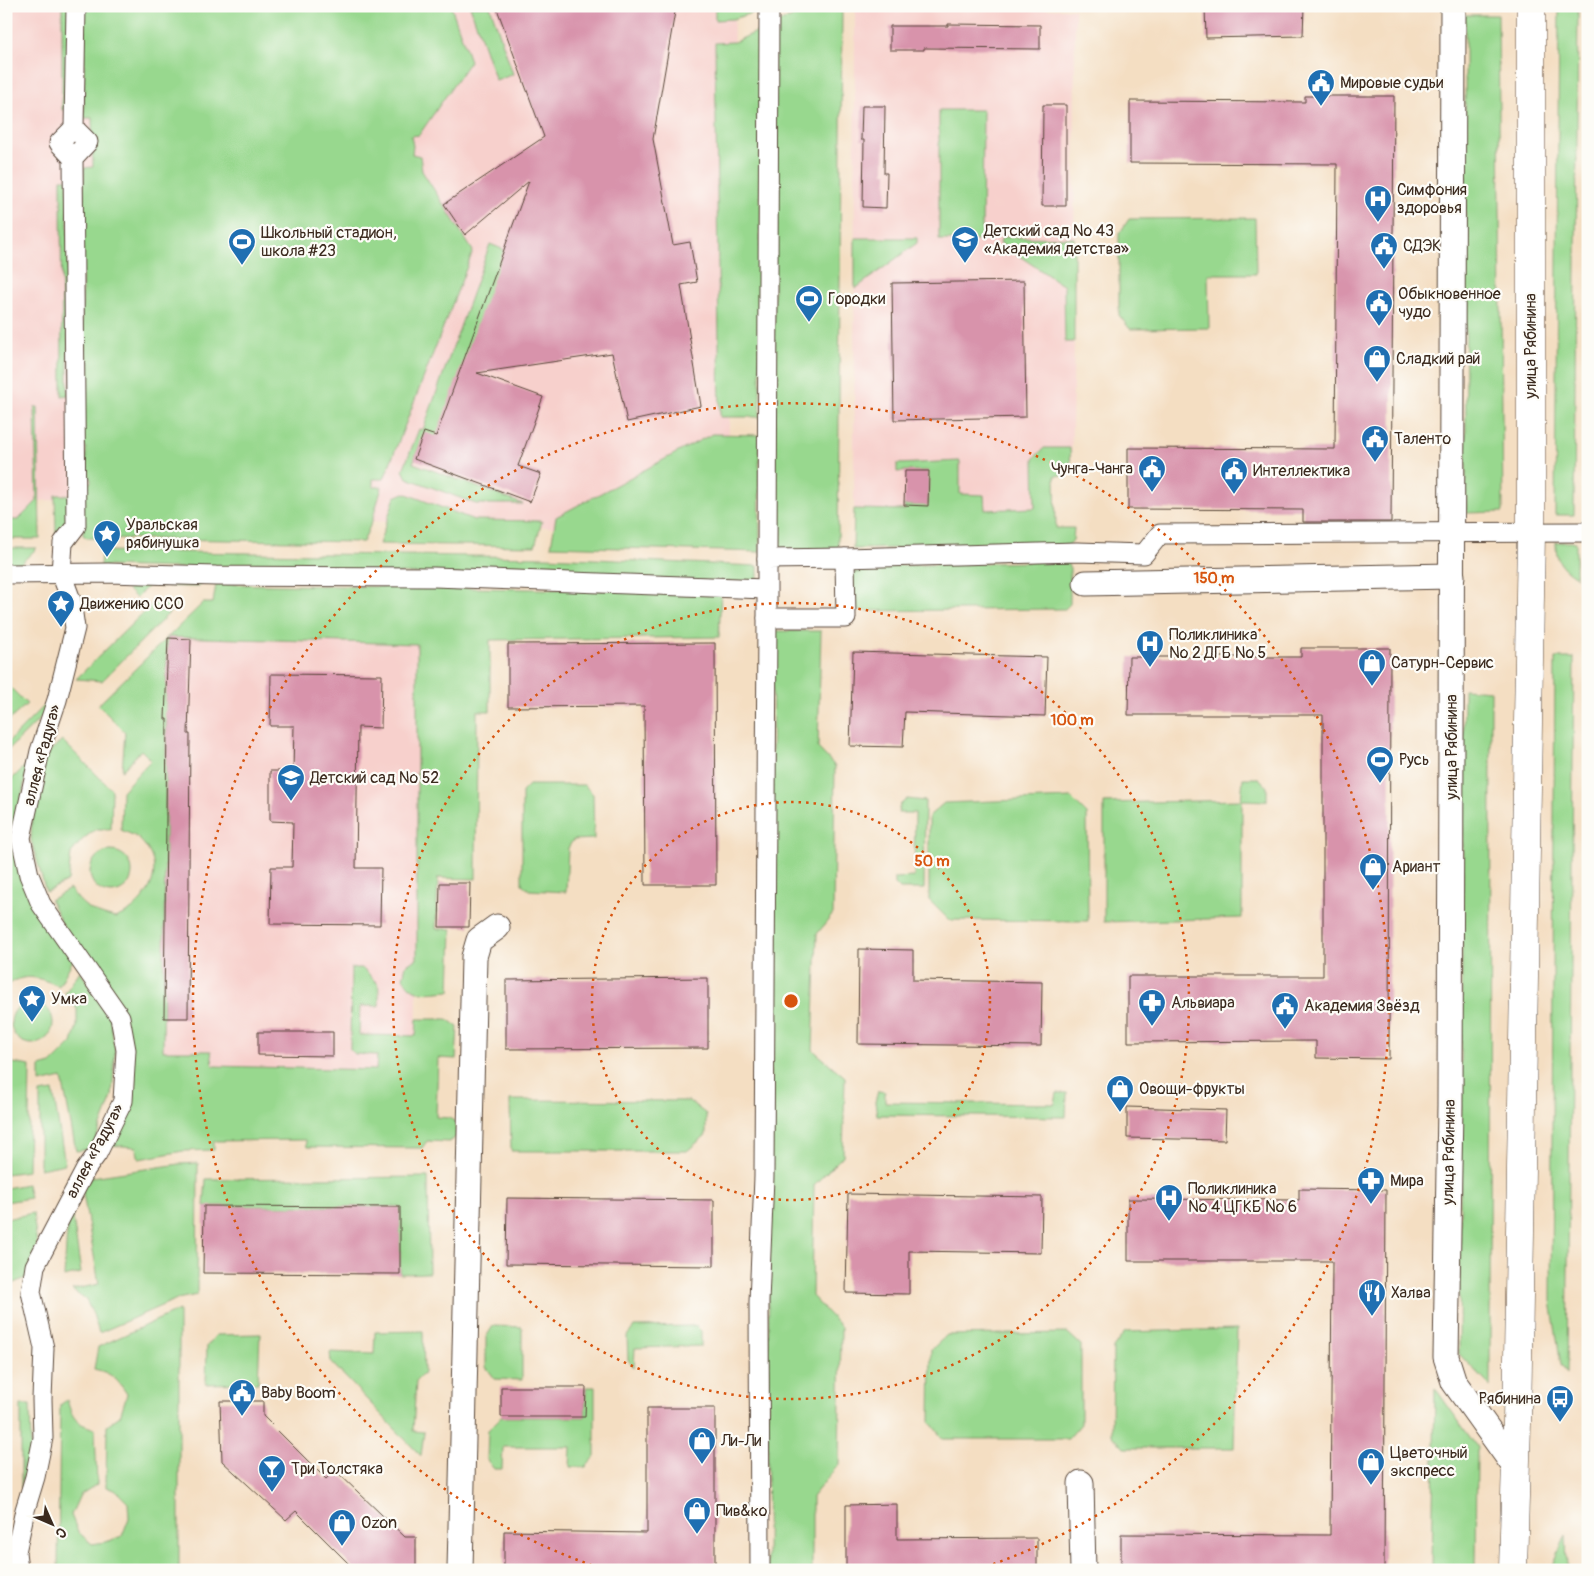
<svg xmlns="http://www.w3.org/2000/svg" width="1594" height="1576" font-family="Pangolin,sans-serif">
<rect width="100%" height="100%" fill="#fdfcf7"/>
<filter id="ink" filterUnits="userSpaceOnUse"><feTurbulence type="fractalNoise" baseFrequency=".02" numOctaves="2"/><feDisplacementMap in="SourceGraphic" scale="10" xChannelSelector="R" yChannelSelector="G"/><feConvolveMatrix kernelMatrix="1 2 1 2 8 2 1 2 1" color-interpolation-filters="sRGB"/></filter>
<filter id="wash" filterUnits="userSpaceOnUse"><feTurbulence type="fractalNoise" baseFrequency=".0096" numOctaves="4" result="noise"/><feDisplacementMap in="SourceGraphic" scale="20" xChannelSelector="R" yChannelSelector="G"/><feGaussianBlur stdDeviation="1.12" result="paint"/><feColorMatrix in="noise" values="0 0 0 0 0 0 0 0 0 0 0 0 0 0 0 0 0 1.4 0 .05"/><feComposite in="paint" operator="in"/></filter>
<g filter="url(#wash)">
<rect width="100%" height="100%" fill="#f4dec2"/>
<g fill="#f7d0cc">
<path d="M6 6H734L729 425 725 533 372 521 90 498 37 501 18 520H6Z"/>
<path d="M855 9H1075L1074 342 1071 469 1066 475 1055 476 1056 528 854 530Z"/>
<path d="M167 637 417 644V992L416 1055H378L376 1062V1070L212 1066 163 1051Z"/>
</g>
<g fill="#98d88e" stroke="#6a8156">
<path d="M62 6H70L69 109 62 110Z"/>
<path d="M84 6H451L470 61 419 135 411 136 413 146 412 154 420 156 422 171 473 251 384 479H373V487H382L372 521 363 542 87 538 83 535V485L91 482V480L86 473V448L80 437 84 168 93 167 92 118H84Z"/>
<path d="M470 6H490L513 74 496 81Z"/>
<path d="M715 6H761V10L733 19 715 20Z"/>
<path d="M821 6H842L838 549 774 551V24Z"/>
<path d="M1559 6H1578L1574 515H1555Z"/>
<path d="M1465 15H1498L1503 512 1466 513Z"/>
<path d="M761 30 760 417H720L715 43 734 42Z"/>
<path d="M939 110H983L982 240H939Z"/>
<path d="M61 179H68V395L62 396Z"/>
<path d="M1255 218 1256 274H1208L1209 328 1130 329 1119 315V234L1129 219Z"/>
<path d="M1002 237 1074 238V342H1065L1064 286 1000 243Z"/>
<path d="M855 238H917V243L855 289Z"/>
<path d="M490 244 507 251 438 441 422 439 413 463 523 504H476L407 478 403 470 419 429 423 430Z"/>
<path d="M35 407H38L40 539H6V520H18L37 501Z"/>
<path d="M712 434 759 435 760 552 551 546 556 517Z"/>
<path d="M1044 448H1070L1071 469 1066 475 1055 476 1056 528H1074L1073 540 1069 545 853 549 854 509 905 510 904 505H928V471H905L897 472V464L960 461V494L984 495 985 510 1035 508 1034 458Z"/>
<path d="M404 493 474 520 542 521 535 546 379 544 395 497Z"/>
<path d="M55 495H69V532L62 526 56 533Z"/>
<path d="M1556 542H1576V577C1560 567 1556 560 1556 542Z"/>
<path d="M6 548H37L18 566H6Z"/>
<path d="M101 551 546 557 758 566V582L100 566Z"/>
<path d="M1066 561 1070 568V604L1065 609 850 611 851 567Z"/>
<path d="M117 579 203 582 197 587 148 586 136 598Z"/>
<path d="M216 584 721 592 719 637 490 640V711H477L476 879 438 878 436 929H452L450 991C429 992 415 998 403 978L406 965 417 959V644L167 637 163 1051H211L213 1066 376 1070 377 1055 355 1054 350 1049 351 968H362L379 985V1006H360L359 1035 416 1036 417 1019H447L458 1027 456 1059 438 1058 436 1117 449 1118 456 1122V1137L449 1142 427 1141 422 1148 307 1147 306 1140 214 1141V1150L183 1151 139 1159 136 1147 109 1145 133 1061 50 900 70 889C85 909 92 912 115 918 121 915 128 913 132 909 156 889 163 862 139 839 135 835 127 833 121 830L122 791 151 760 141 750 122 771 125 732 98 705 203 603H213Z"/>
<path d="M154 602 179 603 102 681 76 679Z"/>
<path d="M773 631H821L818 748 835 766 833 914 817 934 813 1050 845 1077 843 1156 814 1185 812 1296 841 1327 839 1464 812 1497V1570H767Z"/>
<path d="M1555 658H1574L1567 1374 1561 1365 1551 1301Z"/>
<path d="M6 683 27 704 6 723Z"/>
<path d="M1464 689 1491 691 1490 1386 1459 1354Z"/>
<path d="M51 699 47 712 6 752V744Z"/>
<path d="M62 740 112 790 111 829H96L83 839 71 853 68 881 46 892 31 840 32 816 44 757Z"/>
<path d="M28 763 14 838 73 960 59 986C39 978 24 971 6 987V780L9 782Z"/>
<path d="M1243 778H1259L1267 787V801L1242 800V918L1104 922V803L1241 800Z"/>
<path d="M529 785H584L593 794 594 839 573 840 568 848 566 892 529 890 522 884V792Z"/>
<path d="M1071 798 1087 814 1088 921 949 920 929 900V816L944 803Z"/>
<path d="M907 799 925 801 924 889H900L895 884V878L914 877 915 813H898L900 805Z"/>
<circle cx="111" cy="872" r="21"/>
<path d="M80 971 110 1018 115 1051 112 1097 92 1149 76 1151 62 1078 40 1083V1067L51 1064 72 1043 77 1026V1009L65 993Z"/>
<circle cx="32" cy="1023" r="21"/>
<path d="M6 1057 13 1063 30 1066 28 1171 6 1174Z"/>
<path d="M53 1091 65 1164 40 1169V1093Z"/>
<path d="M878 1091 885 1092V1102L1055 1104 1057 1093H1067L1066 1117 877 1115 875 1102Z"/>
<path d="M510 1100 689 1101 706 1114V1135L687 1151H511Z"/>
<path d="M198 1163 197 1295 177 1299 99 1333 93 1314 86 1300 72 1290 99 1284 82 1188 92 1177 179 1164Z"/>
<path d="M428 1177 429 1273 400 1274V1207L204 1206 206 1179Z"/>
<path d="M27 1184 30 1198 6 1202V1188Z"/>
<path d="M72 1211 81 1273 64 1277 68 1214Z"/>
<path d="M33 1213 37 1245 26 1278 6 1286V1219Z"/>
<path d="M179 1310V1570H58L60 1405 67 1400C73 1420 76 1423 95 1429L97 1484 80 1495 71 1515 78 1532 92 1544 106 1542 122 1536 129 1518 128 1503 116 1491 106 1487 107 1425 120 1416 127 1394C117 1379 112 1373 94 1369L98 1347Z"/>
<path d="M493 1326 522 1327V1380L495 1379 486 1367V1337Z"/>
<path d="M696 1326 701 1331V1346L635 1348 634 1367 628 1360 627 1336 634 1327Z"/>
<path d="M1237 1329 1234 1448H1124L1112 1435 1113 1348 1125 1332Z"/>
<path d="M423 1331 424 1373 416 1381 413 1431 424 1432 421 1456 331 1362 330 1352 374 1354 375 1332Z"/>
<path d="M1068 1333 1081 1345V1424L1068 1439H943L930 1422 931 1350 947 1335Z"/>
<path d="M260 1334 258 1383 206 1384 207 1346 216 1335Z"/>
<path d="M586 1387H595V1457L586 1467H570L571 1447H503L502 1469H494L487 1460 488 1430 501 1417H585Z"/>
<path d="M1435 1388 1477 1447 1476 1570H1432Z"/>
<path d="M21 1405H30L31 1447 21 1488Z"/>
<path d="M1566 1535 1567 1570H1551Z"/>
</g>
<g id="blocks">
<g fill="#d893ab">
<path d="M496 6H676L653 139 673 245 690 242 697 282 681 285 701 406 627 422 612 353 477 373 543 397 518 466 541 474 530 502 414 459 424 432 436 436 529 181 465 235 444 204 544 137Z"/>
<path d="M1268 6H1304L1303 36 1206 38 1205 7Z"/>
<path d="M948 24 1040 25V49L924 48V50H890V26H948Z"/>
<path d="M1305 96H1394L1391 522H1303V510L1128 509V448L1335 449 1337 164 1130 163V101L1305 102Z"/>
<path d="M1043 105H1066V206H1042Z"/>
<path d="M862 106H885L884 173H887L886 208 863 207 864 140H861Z"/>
<path d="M1024 281 1026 417 894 420 892 283Z"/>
<path d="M905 471H929L928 506 904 505Z"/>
<path d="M168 638 191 639 188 734H190L188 1018H164L167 719H165Z"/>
<path d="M715 643 716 885H645L644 706 508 707V644Z"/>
<path d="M1301 648H1390L1389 1059 1316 1058V1041L1128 1042V976H1323V715H1128L1129 657H1301Z"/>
<path d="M853 652 1047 657 1045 716 905 712 903 747 850 746Z"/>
<path d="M271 674 382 675 381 728 358 727 356 868H381L380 925 270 924 271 867H292L293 822 270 821V771H293L294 726H270Z"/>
<path d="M440 883H470L469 927H439Z"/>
<path d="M859 949 913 950V980L1042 982 1041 1046 858 1044Z"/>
<path d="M708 978V1048L506 1049V980Z"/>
<path d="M258 1032H333V1056L258 1055Z"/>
<path d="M1127 1107 1226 1110 1225 1140 1127 1138Z"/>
<path d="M1299 1189 1386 1190 1384 1570H1121V1534L1330 1535 1332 1261H1128V1199L1299 1200Z"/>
<path d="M848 1194 1042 1197 1041 1253 909 1251V1294L846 1293Z"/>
<path d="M507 1198 714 1200V1266L506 1264Z"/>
<path d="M204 1206 400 1207V1274L203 1273Z"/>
<path d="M501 1387H586L585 1417H501Z"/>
<path d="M220 1401H263V1416L326 1479 335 1470 405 1537H416V1570H355L296 1511 286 1520 222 1461Z"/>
<path d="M647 1408H715V1570H504V1531L647 1533Z"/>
<path d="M897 1504V1539L1037 1538V1570H846V1505Z"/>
</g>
</g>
</g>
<g filter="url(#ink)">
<use href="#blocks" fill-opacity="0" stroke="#574537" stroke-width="1"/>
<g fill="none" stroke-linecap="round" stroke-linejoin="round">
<defs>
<g id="pedestrian">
<path d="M74 128 76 6"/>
<path d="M845 558 1077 552 1144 554 1160 534 1588 532"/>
<path d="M845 558 846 618H767V559Z"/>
<path d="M767 559 769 6"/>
<path d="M6 574 108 573 216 576 434 577 766 589"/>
<path d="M18 1570 16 1552 25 1510 35 1477 43 1438 42 1399 44 1348 31 1292 35 1266 86 1169 97 1154 123 1101 126 1050 120 1017 41 904 29 875 21 838 40 751 57 700 75 628 71 600 61 573 63 543 76 526 73 158 88 142 74 128 59 143 73 158"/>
<path d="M760 1570 759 1302 764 1177 767 618"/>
</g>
<g id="minor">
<path d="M1453 6 1450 1105 1446 1357 1454 1382 1515 1467"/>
<path d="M1086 583 1452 576"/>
<path d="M1081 1483 1083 1570"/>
<path d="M460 1570 474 957 479 940 497 927"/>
</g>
<path id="tertiary" d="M1513 1570 1517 1423 1531 532V6"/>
</defs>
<use href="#pedestrian" stroke="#574537" stroke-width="21"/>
<use href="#minor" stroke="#574537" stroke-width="27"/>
<use href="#tertiary" stroke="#574537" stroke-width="29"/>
<use href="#pedestrian" stroke="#fff" stroke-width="19"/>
<use href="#minor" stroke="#fff" stroke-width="25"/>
<use href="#tertiary" stroke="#fff" stroke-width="28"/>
</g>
</g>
<g fill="none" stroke="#d7540e" stroke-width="2.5" stroke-dasharray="2.5 5">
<circle cx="791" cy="1001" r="199"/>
<circle cx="791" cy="1001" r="398"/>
<path d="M606 1570A598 598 0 1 1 976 1570"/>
</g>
<defs>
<symbol id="civic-pin" viewBox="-11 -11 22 30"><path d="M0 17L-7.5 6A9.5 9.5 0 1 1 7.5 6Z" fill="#1f6fb2" stroke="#fdfcf7"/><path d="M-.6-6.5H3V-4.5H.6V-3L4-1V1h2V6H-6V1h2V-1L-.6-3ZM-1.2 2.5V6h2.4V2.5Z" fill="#fff"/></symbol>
<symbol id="hospital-pin" viewBox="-11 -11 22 30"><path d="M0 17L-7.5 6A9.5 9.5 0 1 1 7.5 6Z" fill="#1f6fb2" stroke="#fdfcf7"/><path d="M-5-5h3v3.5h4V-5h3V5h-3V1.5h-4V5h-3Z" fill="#fff"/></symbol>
<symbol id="school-pin" viewBox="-11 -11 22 30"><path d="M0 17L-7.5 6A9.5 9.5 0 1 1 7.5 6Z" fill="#1f6fb2" stroke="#fdfcf7"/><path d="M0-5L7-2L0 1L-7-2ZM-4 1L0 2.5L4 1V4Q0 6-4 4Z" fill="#fff"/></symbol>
<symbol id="stadium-pin" viewBox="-11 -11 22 30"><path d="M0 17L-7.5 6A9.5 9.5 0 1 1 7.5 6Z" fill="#1f6fb2" stroke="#fdfcf7"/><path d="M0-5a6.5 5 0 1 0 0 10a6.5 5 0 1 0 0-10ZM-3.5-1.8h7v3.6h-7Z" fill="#fff"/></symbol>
<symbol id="shop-pin" viewBox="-11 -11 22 30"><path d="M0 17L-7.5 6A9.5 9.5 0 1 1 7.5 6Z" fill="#1f6fb2" stroke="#fdfcf7"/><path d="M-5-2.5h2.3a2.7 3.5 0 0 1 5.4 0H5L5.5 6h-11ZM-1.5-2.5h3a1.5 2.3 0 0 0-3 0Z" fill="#fff"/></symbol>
<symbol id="sight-pin" viewBox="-11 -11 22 30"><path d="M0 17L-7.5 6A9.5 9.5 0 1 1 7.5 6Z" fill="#1f6fb2" stroke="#fdfcf7"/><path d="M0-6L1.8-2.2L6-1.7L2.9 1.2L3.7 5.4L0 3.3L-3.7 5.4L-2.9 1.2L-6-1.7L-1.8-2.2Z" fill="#fff"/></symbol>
<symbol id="pharmacy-pin" viewBox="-11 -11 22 30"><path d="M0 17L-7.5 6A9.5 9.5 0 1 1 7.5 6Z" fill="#1f6fb2" stroke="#fdfcf7"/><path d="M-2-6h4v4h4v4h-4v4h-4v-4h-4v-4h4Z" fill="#fff"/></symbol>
<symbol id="restaurant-pin" viewBox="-11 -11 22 30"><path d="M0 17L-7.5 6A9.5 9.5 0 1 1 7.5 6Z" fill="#1f6fb2" stroke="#fdfcf7"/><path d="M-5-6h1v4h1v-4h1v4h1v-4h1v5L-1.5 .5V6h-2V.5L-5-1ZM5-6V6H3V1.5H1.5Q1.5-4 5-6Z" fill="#fff"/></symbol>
<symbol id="bus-pin" viewBox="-11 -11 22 30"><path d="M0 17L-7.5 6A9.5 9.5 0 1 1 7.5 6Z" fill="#1f6fb2" stroke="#fdfcf7"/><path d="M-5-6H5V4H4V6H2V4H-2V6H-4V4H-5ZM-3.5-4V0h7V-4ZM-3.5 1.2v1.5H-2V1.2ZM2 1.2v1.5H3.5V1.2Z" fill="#fff"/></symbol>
<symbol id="bar-pin" viewBox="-11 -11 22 30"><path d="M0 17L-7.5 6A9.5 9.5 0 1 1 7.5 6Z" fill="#1f6fb2" stroke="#fdfcf7"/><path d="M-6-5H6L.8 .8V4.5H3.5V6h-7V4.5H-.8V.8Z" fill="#fff"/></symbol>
</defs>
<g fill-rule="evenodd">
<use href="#civic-pin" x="1305" y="67" width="32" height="43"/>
<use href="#hospital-pin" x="1362" y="183" width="32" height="43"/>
<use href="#school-pin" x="949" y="224" width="32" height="43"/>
<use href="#stadium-pin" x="226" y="226" width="32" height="43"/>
<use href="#civic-pin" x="1368" y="230" width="32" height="43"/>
<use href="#stadium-pin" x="793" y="283" width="32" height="43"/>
<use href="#civic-pin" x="1363" y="287" width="32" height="43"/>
<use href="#shop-pin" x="1361" y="343" width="32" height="43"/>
<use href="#civic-pin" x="1359" y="423" width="32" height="43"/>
<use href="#civic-pin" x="1136" y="453" width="32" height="43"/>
<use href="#civic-pin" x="1218" y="455" width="32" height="43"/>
<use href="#sight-pin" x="91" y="518" width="32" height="43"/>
<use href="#sight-pin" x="45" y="588" width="32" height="43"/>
<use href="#hospital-pin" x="1134" y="628" width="32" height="43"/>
<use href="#shop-pin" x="1356" y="647" width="32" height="43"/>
<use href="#stadium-pin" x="1364" y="744" width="32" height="43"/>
<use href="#school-pin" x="275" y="762" width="32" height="43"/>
<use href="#shop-pin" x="1357" y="851" width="32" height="43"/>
<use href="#sight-pin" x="16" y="983" width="32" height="43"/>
<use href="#pharmacy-pin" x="1136" y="987" width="32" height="43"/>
<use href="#civic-pin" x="1269" y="990" width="32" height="43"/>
<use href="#shop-pin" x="1104" y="1073" width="32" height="43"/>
<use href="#pharmacy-pin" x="1355" y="1165" width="32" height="43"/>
<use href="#hospital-pin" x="1153" y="1182" width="32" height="43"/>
<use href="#restaurant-pin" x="1356" y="1277" width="32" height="43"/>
<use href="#civic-pin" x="226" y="1377" width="32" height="43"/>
<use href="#bus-pin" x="1544" y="1383" width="32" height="43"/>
<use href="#shop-pin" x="686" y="1425" width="32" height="43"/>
<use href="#shop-pin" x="1355" y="1446" width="32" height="43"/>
<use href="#bar-pin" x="256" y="1453" width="32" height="43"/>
<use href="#shop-pin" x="681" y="1495" width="32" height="43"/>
<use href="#shop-pin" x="326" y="1507" width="32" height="43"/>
</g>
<g text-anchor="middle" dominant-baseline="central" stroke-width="4.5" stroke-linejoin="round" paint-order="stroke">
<g font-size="16" fill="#3b2a1e" stroke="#fdfcf7" text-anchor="start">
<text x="1340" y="83">Мировые судьи</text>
<text x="1397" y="190">Симфония<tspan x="1397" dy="18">здоровья</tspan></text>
<text x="984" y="231">Детский сад № 43<tspan x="984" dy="18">«Академия детства»</tspan></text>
<text x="261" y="233">Школьный стадион,<tspan x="261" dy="18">школа #23</tspan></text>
<text x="1403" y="246">СДЭК</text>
<text x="1398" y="294">Обыкновенное<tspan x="1398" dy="18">чудо</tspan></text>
<text x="828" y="299">Городки</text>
<text x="1396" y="359">Сладкий рай</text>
<text x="1394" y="439">Таленто</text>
<text x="1133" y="469" text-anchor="end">Чунга-Чанга</text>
<text x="1253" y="471">Интеллектика</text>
<text x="126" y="525">Уральская<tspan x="126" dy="18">рябинушка</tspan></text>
<text x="80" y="604">Движению ССО</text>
<text x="1169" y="635">Поликлиника<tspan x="1169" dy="18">№ 2 ДГБ № 5</tspan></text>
<text x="1391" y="663">Сатурн-Сервис</text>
<text x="1399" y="760">Русь</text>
<text x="310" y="778">Детский сад № 52</text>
<text x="1392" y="867">Ариант</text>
<text x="51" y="999">Умка</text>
<text x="1171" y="1003">Альвиара</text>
<text x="1304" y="1006">Академия Звёзд</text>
<text x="1139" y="1089">Овощи-фрукты</text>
<text x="1390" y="1181">Мира</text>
<text x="1188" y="1189">Поликлиника<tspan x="1188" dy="18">№ 4 ЦГКБ № 6</tspan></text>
<text x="1391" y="1293">Халва</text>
<text x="261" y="1393">Baby Boom</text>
<text x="1541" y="1399" text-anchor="end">Рябинина</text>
<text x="721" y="1441">Ли-Ли</text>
<text x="1390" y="1453">Цветочный<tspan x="1390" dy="18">экспресс</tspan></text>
<text x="291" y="1469">Три Толстяка</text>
<text x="716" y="1511">Пив&amp;ко</text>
<text x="361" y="1523">Ozon</text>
</g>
<g font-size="16" fill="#3b2a1e" stroke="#fdfcf7">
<text transform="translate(1531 346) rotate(-90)">улица Рябинина</text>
<text transform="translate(1452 747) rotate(-90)">улица Рябинина</text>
<text transform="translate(42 755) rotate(-75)">аллея «Радуга»</text>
<text transform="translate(95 1151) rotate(-62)">аллея «Радуга»</text>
<text transform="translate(1449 1152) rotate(-89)">улица Рябинина</text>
</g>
</g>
<circle cx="791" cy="1001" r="8" fill="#d7540e" stroke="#fdfcf7" stroke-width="2.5"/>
<g font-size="15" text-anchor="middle" font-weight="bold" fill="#d7540e" stroke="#fdfcf7" stroke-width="4.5" stroke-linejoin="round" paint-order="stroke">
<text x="1214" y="583">150 m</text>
<text x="1072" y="725">100 m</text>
<text x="932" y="866">50 m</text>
</g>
<rect width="1594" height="1576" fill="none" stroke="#fdfcf7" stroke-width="25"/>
<g transform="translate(52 1524) rotate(135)" stroke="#fdfcf7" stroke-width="4" paint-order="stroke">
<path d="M0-4L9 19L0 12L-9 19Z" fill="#3b2a1e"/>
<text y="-8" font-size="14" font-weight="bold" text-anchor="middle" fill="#3b2a1e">С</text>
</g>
</svg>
